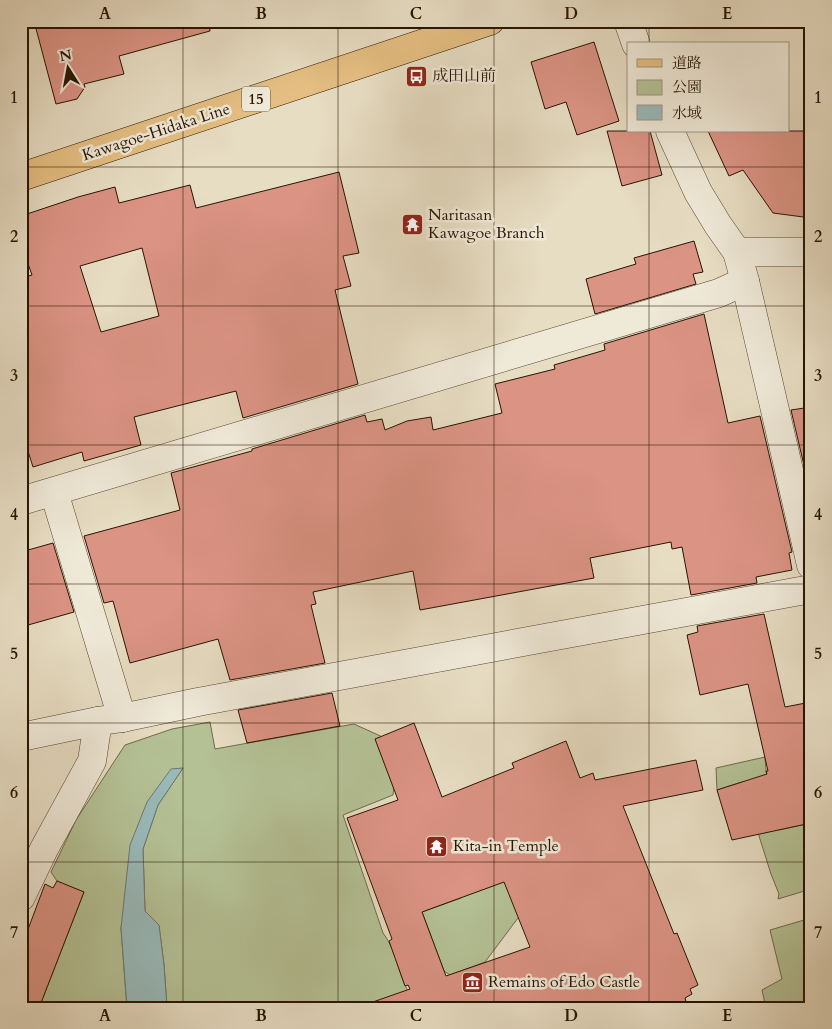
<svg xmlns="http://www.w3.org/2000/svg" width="832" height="1029" font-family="Cardo,'Noto Serif JP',serif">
<rect width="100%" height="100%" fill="#e7ddc3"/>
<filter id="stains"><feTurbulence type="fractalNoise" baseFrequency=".004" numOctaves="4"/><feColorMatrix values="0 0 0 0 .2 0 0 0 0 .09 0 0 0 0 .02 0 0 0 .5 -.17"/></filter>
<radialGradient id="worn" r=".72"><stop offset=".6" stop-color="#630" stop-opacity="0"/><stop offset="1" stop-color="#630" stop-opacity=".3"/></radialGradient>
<g fill="#b4c195" stroke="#6e6a4a">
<path d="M210 722 215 749 354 724 387 739 396 771 393 795 343 815 383 933C394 947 397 966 404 983 408 992 413 999 416 1008H167L164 965 159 926 145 911 143 849 158 805 183 768 147 802 121 928 127 1008H39L84 892 57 881 51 872 76 820 125 745 172 729Z"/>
<path d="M765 757 766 771 779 830 811 823V889L778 899 779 894 771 874 742 782 717 790 716 768Z"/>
<path d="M460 842 539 909 518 918 485 962 450 975 444 971 422 912 461 898Z"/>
<path d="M811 918V1008H766L762 990 782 979 770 930Z"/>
</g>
<path fill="#99babb" stroke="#6c7870" d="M183 768 158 805 143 849 145 911 159 925 164 965 167 1008H127L121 928 130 845 147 802 171 769Z"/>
<g fill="#db9384" stroke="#281400" fill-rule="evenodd">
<path d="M34 21H209L210 31 119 56 124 74 84 84 85 87 77 99 56 104Z"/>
<path d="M594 42 619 121 577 135 566 102 545 109 531 62Z"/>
<path d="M607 131H650L662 175 622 186Z"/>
<path d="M708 131H811V218L773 213 743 170 729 176Z"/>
<path d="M339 172 359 253 343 256 351 286 335 290 358 384 243 418 236 391 134 417 141 445 84 461 82 452 33 467 21 429V278L32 275 21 244V216L78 197 115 187 119 203 190 185 196 208ZM142 248 159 316 101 332 80 266Z"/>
<path d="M694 241 703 272 693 274 696 284 595 314 586 279 636 264 634 258Z"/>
<path d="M704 314 728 423 760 416 792 552 789 553 792 570 756 577 757 583 691 595 682 547 672 549 671 542 590 558 594 578 420 610 413 571 313 592 316 604 311 605 325 663 230 680 218 639 130 663 113 601 104 603 84 536 180 510 171 473 252 451V449L365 415 367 422 382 419 385 430 407 421 431 417 433 430 502 413 495 384 555 369 554 365 605 350 604 344Z"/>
<path d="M811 407V495L791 410Z"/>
<path d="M53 543 74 612 21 627V552Z"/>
<path d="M764 614 785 707 811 702V823L732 840 717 790 767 774 766 771H768L748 684 700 695 687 635 698 632 697 626Z"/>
<path d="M332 693 340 726 247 743 238 710Z"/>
<path d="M414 723 442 797 514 768 512 763 566 741 580 778 593 773 595 780 696 760 703 790 623 806 674 934 677 933 698 985 690 989 692 994 685 998 688 1008H371L370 1003 410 989 408 985 405 986 389 941 392 939 347 818 398 800 375 739ZM504 882 530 947 446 976 422 912Z"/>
<path d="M57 881 84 892 39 1008H21V948L45 884 53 888Z"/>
</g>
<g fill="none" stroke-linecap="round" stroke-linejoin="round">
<defs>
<g id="street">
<path d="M628 21 636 44"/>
<path d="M670 131 698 192 718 225 737 252H811"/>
<path d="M737 252 745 281 811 565"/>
<path d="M54 492 122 718"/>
<path d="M21 501 719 293 745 281"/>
<path d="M21 737 98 721"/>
<path d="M21 897 44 849 92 761 98 721 122 718 198 702 811 589"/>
</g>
<path id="primary" d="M21 177 490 21"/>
</defs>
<use href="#street" stroke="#584631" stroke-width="29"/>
<use href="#primary" stroke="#281400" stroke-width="29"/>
<use href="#street" stroke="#efe9d8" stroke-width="28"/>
<use href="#primary" stroke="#e4be82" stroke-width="28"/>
</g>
<path fill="none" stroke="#281400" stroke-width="1" stroke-opacity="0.55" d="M183 21V1008M338 21V1008M494 21V1008M649 21V44M649 131V1008M21 167H811M21 306H811M21 445H811M21 584H811M21 723H811M21 862H811"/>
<defs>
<symbol id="bus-square" viewBox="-11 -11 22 22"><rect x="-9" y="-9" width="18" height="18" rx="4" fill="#8f2418" stroke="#efe9d8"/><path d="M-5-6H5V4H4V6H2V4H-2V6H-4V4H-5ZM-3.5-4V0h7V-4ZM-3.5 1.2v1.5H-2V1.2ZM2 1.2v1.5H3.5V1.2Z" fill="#fff"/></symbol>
<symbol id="temple-square" viewBox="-11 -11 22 22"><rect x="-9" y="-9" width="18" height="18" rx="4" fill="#8f2418" stroke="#efe9d8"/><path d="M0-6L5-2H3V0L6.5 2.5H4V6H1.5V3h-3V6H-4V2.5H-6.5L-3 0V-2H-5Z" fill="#fff"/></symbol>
<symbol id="museum-square" viewBox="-11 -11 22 22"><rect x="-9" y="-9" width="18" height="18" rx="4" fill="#8f2418" stroke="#efe9d8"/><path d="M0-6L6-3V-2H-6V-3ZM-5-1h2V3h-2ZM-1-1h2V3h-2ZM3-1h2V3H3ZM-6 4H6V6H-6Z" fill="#fff"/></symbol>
</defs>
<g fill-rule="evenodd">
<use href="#bus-square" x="404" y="64" width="25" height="25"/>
<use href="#temple-square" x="400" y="212" width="25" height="25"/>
<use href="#temple-square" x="424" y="834" width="25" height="25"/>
<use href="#museum-square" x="460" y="970" width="25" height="25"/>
</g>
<g text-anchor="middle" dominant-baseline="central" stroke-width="5" stroke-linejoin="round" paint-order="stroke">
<rect fill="#efe9d8" stroke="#645441" stroke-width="1" x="242" y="86.5" width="28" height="25" rx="4"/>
<g font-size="15" font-weight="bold" fill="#281400">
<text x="256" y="99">15</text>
</g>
<g font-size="16" fill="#281400" stroke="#efe9d8" text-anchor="start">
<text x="432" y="76">成田山前</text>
<text x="428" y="215">Naritasan<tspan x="428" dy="18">Kawagoe Branch</tspan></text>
<text x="453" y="846">Kita-in Temple</text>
<text x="488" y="982">Remains of Edo Castle</text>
</g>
<g font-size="16" fill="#281400" stroke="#efe9d8">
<text transform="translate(156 132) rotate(-18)">Kawagoe-Hidaka Line</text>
</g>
</g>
<rect width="832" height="1029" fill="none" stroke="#e7ddc3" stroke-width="55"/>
<rect x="627" y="42" width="162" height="90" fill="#efe9d8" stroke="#9f9482"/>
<rect x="637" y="59" width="25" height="8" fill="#e4be82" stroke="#9f9482"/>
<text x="672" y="68" font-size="15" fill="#281400">道路</text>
<rect x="637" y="80" width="25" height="15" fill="#b4c195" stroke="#9f9482"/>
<text x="672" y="92" font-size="15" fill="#281400">公園</text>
<rect x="637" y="105" width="25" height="15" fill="#99babb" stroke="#9f9482"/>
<text x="672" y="118" font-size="15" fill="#281400">水域</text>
<g transform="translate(68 68) rotate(349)" stroke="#efe9d8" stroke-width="4" paint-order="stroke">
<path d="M0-4L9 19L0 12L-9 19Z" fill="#281400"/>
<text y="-8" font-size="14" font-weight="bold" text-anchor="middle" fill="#281400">N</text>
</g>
<rect x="28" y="28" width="776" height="974" fill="none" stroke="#281400" stroke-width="2"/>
<g font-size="16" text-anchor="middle" font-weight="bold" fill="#281400">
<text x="105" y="19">A</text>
<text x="261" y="19">B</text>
<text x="416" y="19">C</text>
<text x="571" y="19">D</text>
<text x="727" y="19">E</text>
<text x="14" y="103">1</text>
<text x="818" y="103">1</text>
<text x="14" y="242">2</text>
<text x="818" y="242">2</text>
<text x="14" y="381">3</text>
<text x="818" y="381">3</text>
<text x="14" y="520">4</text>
<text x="818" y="520">4</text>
<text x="14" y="659">5</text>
<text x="818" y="659">5</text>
<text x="14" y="798">6</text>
<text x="818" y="798">6</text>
<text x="14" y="938">7</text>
<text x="818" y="938">7</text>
<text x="105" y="1021">A</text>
<text x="261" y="1021">B</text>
<text x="416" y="1021">C</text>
<text x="571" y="1021">D</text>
<text x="727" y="1021">E</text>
</g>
<rect width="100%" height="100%" filter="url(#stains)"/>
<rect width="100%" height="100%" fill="url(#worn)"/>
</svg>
